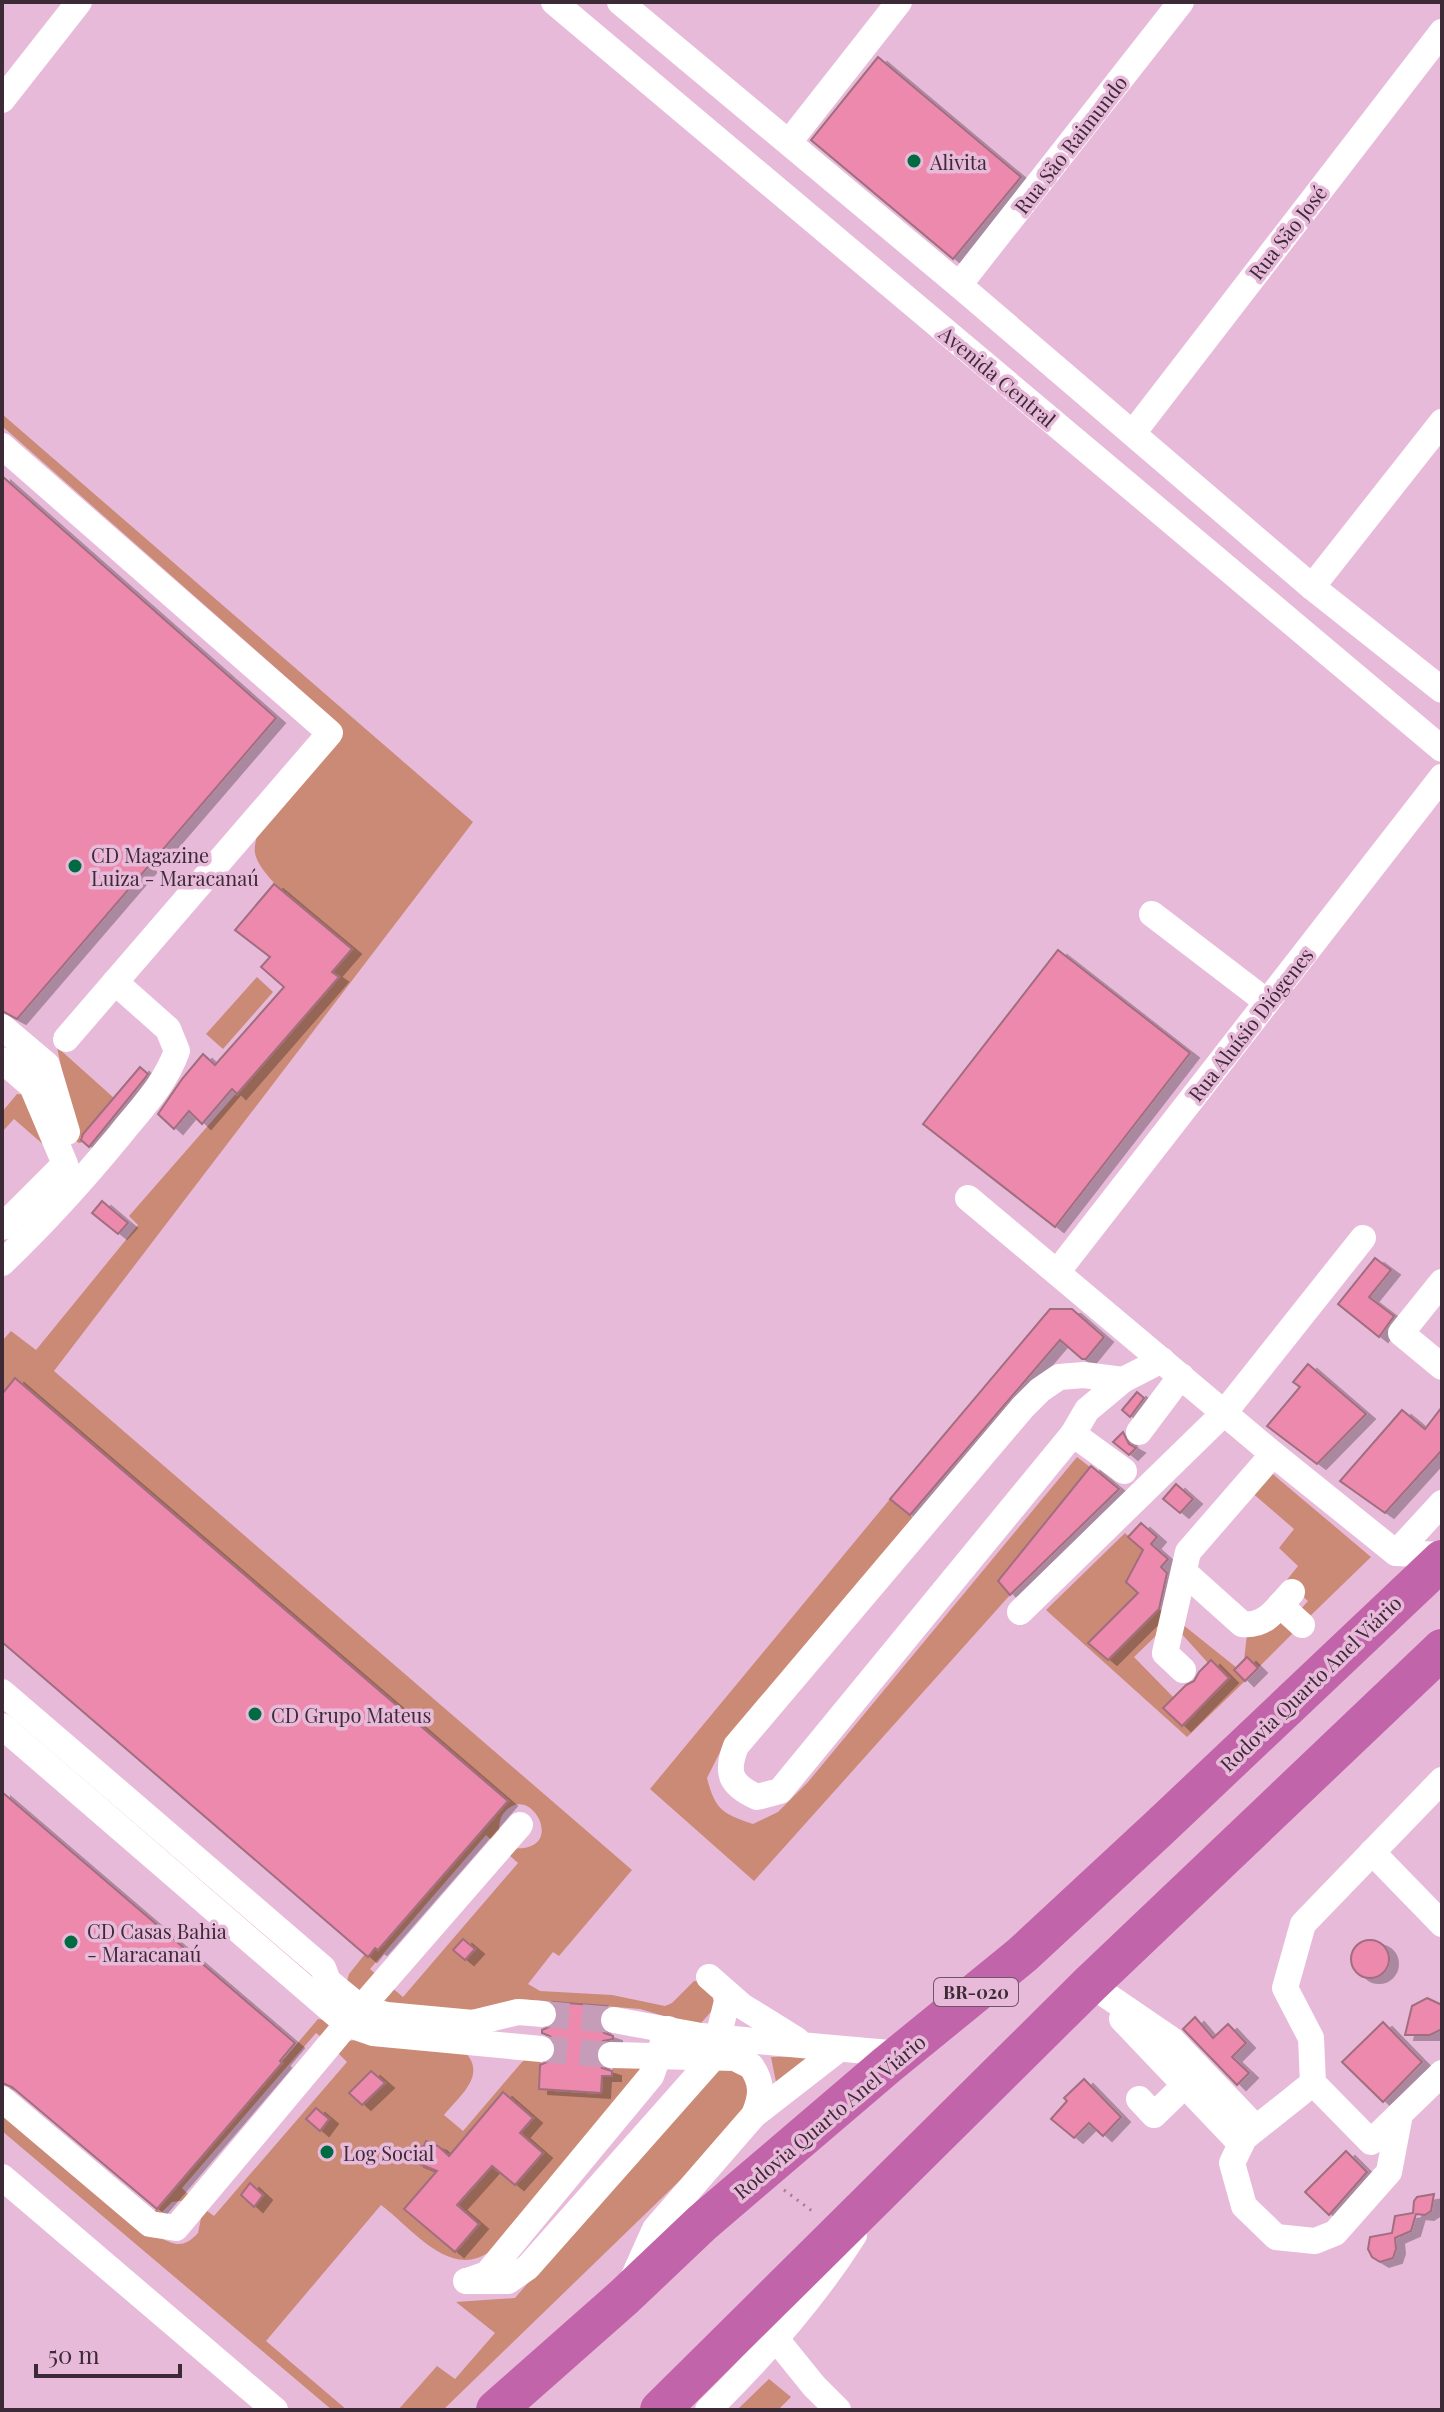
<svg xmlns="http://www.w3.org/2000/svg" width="1444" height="2412" font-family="'Playfair Display',serif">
<defs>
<filter id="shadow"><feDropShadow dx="9" dy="5" stdDeviation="0" flood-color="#0004"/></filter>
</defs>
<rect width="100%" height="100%" fill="#e8bad9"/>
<g fill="#cb8a75" fill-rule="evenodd">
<path d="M2 414 473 822 54 1371 632 1870 559 1956 553 1952 528 1984 540 1991 612 1995 665 2006 672 2003 694 1981C709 1981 712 1992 717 2005L701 2023 694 2025 640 2009 519 1999 473 2013 383 2002 391 1987 403 1997 518 1863 507 1853 512 1848C570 1854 530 1778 503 1814 497 1822 501 1834 496 1844L486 1835 370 1969 380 1978 362 1995 347 1981 349 1974 365 1954 368 1957 375 1948 378 1950 508 1801 16 1378 2 1393V1341L11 1331 36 1350 138 1225 129 1216 338 977 332 972 352 950C329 930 260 881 255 853 254 848 256 840 257 835L330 716 2 426Z"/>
<path d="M257 977 273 992 223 1049 206 1034Z"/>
<path d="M57 1047 114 1098 80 1138 83 1142 79 1143 76 1141Z"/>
<path d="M17 1094 28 1095 53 1153 14 1119 2 1132V1112Z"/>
<path d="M1077 1457 1090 1467 998 1581 1010 1595 754 1881 650 1789 890 1499 914 1518 722 1748 707 1778C715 1810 723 1814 753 1824L778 1812 808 1782Z"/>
<path d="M1268 1470 1371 1557 1305 1621 1299 1611 1308 1601 1286 1581 1298 1566 1279 1548 1294 1529 1250 1491Z"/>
<path d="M1125 1533 1145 1551 1126 1582 1168 1616 1165 1627 1134 1657 1174 1698 1163 1709 1183 1726 1229 1678 1211 1661 1208 1663 1180 1632 1182 1624 1237 1668 1245 1681 1187 1737 1046 1610ZM1136 1595 1154 1612 1108 1660 1089 1643Z"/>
<path d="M1282 1620 1297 1629 1258 1668 1247 1657 1244 1660 1247 1634Z"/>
<path d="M318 2019 326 2020 331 2024 326 2041 316 2033 182 2188 191 2197 188 2200 172 2202 157 2217 153 2213Z"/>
<path d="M356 2040 464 2051C488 2075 460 2095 444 2115L463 2131 522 2062 530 2056H541L540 2089 600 2093 602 2076H612L613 2061 642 2066 641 2076 489 2252C449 2280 410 2226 381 2205L266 2341 347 2410H332L2 2131V2111L159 2237C176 2246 184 2248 198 2233L203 2208 214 2216 347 2062 336 2051 348 2041Z"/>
<path d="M821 2056 778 2092 771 2057Z"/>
<path d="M723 2068 744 2074 751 2095 734 2128 443 2410H398L437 2366 455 2379 495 2333 456 2302 515 2298 710 2071Z"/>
<path d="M769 2379 791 2397 778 2410H737Z"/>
</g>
<g fill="#ed89ac" stroke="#a06e7f" stroke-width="2" filter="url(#shadow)">
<path d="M878 57 1021 177 953 259 811 140Z"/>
<path d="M2 476 276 718 17 1019 2 1011Z"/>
<path d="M274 884 352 949 332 972 339 977 237 1094 232 1089 202 1124 189 1111 174 1129 158 1114 182 1079 203 1054 215 1065 284 987 261 967 270 957 235 930Z"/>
<path d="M1058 950 1190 1053 1055 1227 923 1124Z"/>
<path d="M140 1067 148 1074 146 1077 89 1147 81 1140 83 1134Z"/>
<path d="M102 1201 128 1223 118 1234 92 1213Z"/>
<path d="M1375 1258 1391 1270 1369 1297 1394 1316 1379 1337 1338 1304Z"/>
<path d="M1050 1309H1072L1104 1337 1086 1359H1082L1060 1340 910 1515 890 1499Z"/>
<path d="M1308 1364 1366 1414 1317 1464 1267 1426 1300 1387 1293 1382Z"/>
<path d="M15 1378 508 1801 378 1950 375 1948 368 1957 2 1642V1394Z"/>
<path d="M1137 1392 1144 1398 1130 1417 1122 1410Z"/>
<path d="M1442 1407V1450L1385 1513 1340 1481 1402 1410 1425 1429Z"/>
<path d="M1123 1432 1129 1444 1136 1448 1129 1455 1113 1442Z"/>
<path d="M1091 1466 1119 1489 1010 1595 998 1581Z"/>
<path d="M1176 1484 1193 1499 1180 1513 1163 1499Z"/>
<path d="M1141 1523 1157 1537 1151 1544 1168 1559 1161 1567 1167 1573 1159 1609 1108 1660 1088 1643 1138 1593 1126 1582 1143 1550 1128 1537Z"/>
<path d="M1247 1657 1258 1668 1245 1681 1234 1670Z"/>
<path d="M1211 1660 1229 1678 1182 1726 1163 1708 1186 1685 1194 1681 1199 1672Z"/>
<path d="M2 1792 295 2043 280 2061 282 2063 157 2209 12 2087 2 2083Z"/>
<path d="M463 1939 475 1949 465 1960 453 1950Z"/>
<circle cx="1370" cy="1959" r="19"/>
<path d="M1427 1998 1442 2005V2029L1430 2035H1405L1412 2006Z"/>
<path d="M553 2002 607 2006 598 2016 599 2025 604 2033 613 2036V2039L603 2041 597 2047 595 2055 602 2068 612 2071V2076H602L601 2093 539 2089 540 2065 554 2059 557 2051 555 2042 550 2036 542 2033V2030L556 2024 559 2016 558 2008Z"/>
<path d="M1195 2017 1213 2038 1228 2024 1246 2043 1232 2057 1249 2073 1237 2085 1183 2029Z"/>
<path d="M1383 2022 1422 2062 1383 2102 1342 2062Z"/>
<path d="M371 2071 385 2083 362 2105 349 2093Z"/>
<path d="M1084 2079 1121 2117 1103 2136 1089 2123 1074 2138 1051 2119 1067 2101 1064 2098Z"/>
<path d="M503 2092 533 2118 520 2133 543 2153 515 2185 492 2166 457 2205 479 2224 455 2252 404 2209 437 2171 415 2162 410 2155 414 2149 424 2146 426 2141 438 2146 449 2156Z"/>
<path d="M316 2108 329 2119 320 2131 306 2119Z"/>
<path d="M1346 2151 1367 2172 1329 2215 1305 2192Z"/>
<path d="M250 2183 263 2195 254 2207 241 2195Z"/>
<path d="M1434 2194 1431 2211 1425 2215 1416 2214 1411 2231 1395 2238 1396 2249 1393 2258 1380 2262 1372 2257 1368 2249 1370 2237 1392 2233 1395 2216 1413 2213 1414 2201 1417 2197Z"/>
</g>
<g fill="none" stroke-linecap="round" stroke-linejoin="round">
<g stroke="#c69db9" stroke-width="26" stroke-dasharray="26 13" stroke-linecap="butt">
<path d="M543 2014 614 2020"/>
<path d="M541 2049 611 2055"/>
</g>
<path stroke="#9f7d94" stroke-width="3" stroke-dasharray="2 6" stroke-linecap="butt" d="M784 2190 816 2214"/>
<g stroke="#fff" stroke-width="26">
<path d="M554 2 1442 749"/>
<path d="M620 2 959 285 1312 587 1442 690"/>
<path d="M2 100 79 2"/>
<path d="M789 142 899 2"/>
<path d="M959 285 1181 2"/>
<path d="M1133 433 1442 32"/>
<path d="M2 446 330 733 66 1039"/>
<path d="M1312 587 1442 422"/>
<path d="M1152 914 1267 1002"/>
<path d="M2 1027 47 1065 67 1132"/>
<path d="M2 1060 32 1086 65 1164 2 1227"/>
<path d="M968 1198 1273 1454 1396 1553 1442 1555"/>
<path d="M2 1263C44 1223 82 1181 119 1136 142 1107 164 1086 177 1051L168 1029 115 982"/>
<path d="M1058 1271 1442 777"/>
<path d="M1442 1282 1401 1333 1442 1367"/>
<path d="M1123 1380 1087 1410 1073 1434 780 1791 757 1797C731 1785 725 1774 736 1746L1023 1407 1040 1390 1059 1377 1084 1375 1123 1380 1162 1360"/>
<path d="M1139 1432 1181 1376"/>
<path d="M1073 1434 1124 1471"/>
<path d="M1396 1553 1442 1503"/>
<path d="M1184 1572 1242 1624C1266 1627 1277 1608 1292 1592"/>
<path d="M1280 1605 1302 1625"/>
<path d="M1020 1612 1224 1413 1363 1238"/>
<path d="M1183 1670 1165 1653 1188 1552 1273 1454"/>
<path d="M2 1692 323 1968 328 1981 361 2008 387 2015 473 2023 518 2012 543 2014"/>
<path d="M2 1726 347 2024 373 2033 541 2049"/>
<path d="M1442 1780 1303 1924 1285 1988 1311 2038 1313 2083 1371 2142 1442 2073"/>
<path d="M1372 1852 1442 1924"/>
<path d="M709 1977 742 2006 797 2040"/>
<path d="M1090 1984 1172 2040 1256 2128"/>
<path d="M1122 2019 1241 2144"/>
<path d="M614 2020 701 2036 900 2054"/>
<path d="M611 2055 735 2058 751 2066C763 2083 762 2096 754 2115L655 2229 633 2278"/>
<path d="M1313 2083 1244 2138 1232 2163 1244 2206 1276 2237 1315 2241 1335 2233 1389 2172 1400 2114"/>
<path d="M2 2099 150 2224 176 2228 347 2024 520 1825"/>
<path d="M1139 2099 1154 2115 1185 2085"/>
<path d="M754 2115 839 2049"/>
<path d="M2 2177 275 2410"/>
<path d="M466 2281H508L528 2267 713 2058 727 2001 725 1992"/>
<path d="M467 2281 487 2274 651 2076 668 2029"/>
<path d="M776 2339 814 2386 838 2410"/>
<path d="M708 2410C763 2356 813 2300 854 2235"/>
</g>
<g stroke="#c264a9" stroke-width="40">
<path d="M496 2410 624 2297 702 2223 887 2065 1022 1955 1159 1828 1442 1560"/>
<path d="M660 2410 1090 1984 1442 1649"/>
</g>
</g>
<g fill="#006b42" stroke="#e8bad9" stroke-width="3">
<circle cx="914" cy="161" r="8"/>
<circle cx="75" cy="866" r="8"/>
<circle cx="255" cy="1714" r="8"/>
<circle cx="71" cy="1942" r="8"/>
<circle cx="327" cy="2152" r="8"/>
</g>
<g text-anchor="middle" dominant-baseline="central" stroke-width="7" stroke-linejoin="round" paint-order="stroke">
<rect fill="#e8bad9" stroke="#705568" stroke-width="2" x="934" y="1978" width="84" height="28" rx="6"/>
<g font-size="18" font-weight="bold" fill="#3c2a37">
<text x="976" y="1992">BR-020</text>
</g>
<g font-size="20" fill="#3c2a37" stroke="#e8bad9">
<text transform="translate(1070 144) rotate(-52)">Rua São Raimundo</text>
<text transform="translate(1287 232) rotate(-52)">Rua São José</text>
<text transform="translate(998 376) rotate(40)">Avenida Central</text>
<text transform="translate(1250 1024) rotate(-52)">Rua Aluísio Diógenes</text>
<text transform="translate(1310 1683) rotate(-44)">Rodovia Quarto Anel Viário</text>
<text transform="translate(829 2116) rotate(-40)">Rodovia Quarto Anel Viário</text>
</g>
<g font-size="20" fill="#3c2a37" stroke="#e8bad9" text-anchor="start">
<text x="930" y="161">Alivita</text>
<text x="91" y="854">CD Magazine<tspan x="91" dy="23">Luiza - Maracanaú</tspan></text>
<text x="271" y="1714">CD Grupo Mateus</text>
<text x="87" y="1930">CD Casas Bahia<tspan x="87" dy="23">- Maracanaú</tspan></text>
<text x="343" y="2152">Log Social</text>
</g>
</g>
<rect width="1444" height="2412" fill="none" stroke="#3c2a37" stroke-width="8"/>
<path d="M36 2364v12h144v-12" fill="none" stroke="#3c2a37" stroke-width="4"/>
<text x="48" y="2364" font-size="24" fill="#3c2a37" stroke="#e8bad9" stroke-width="6" paint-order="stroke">50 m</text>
</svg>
